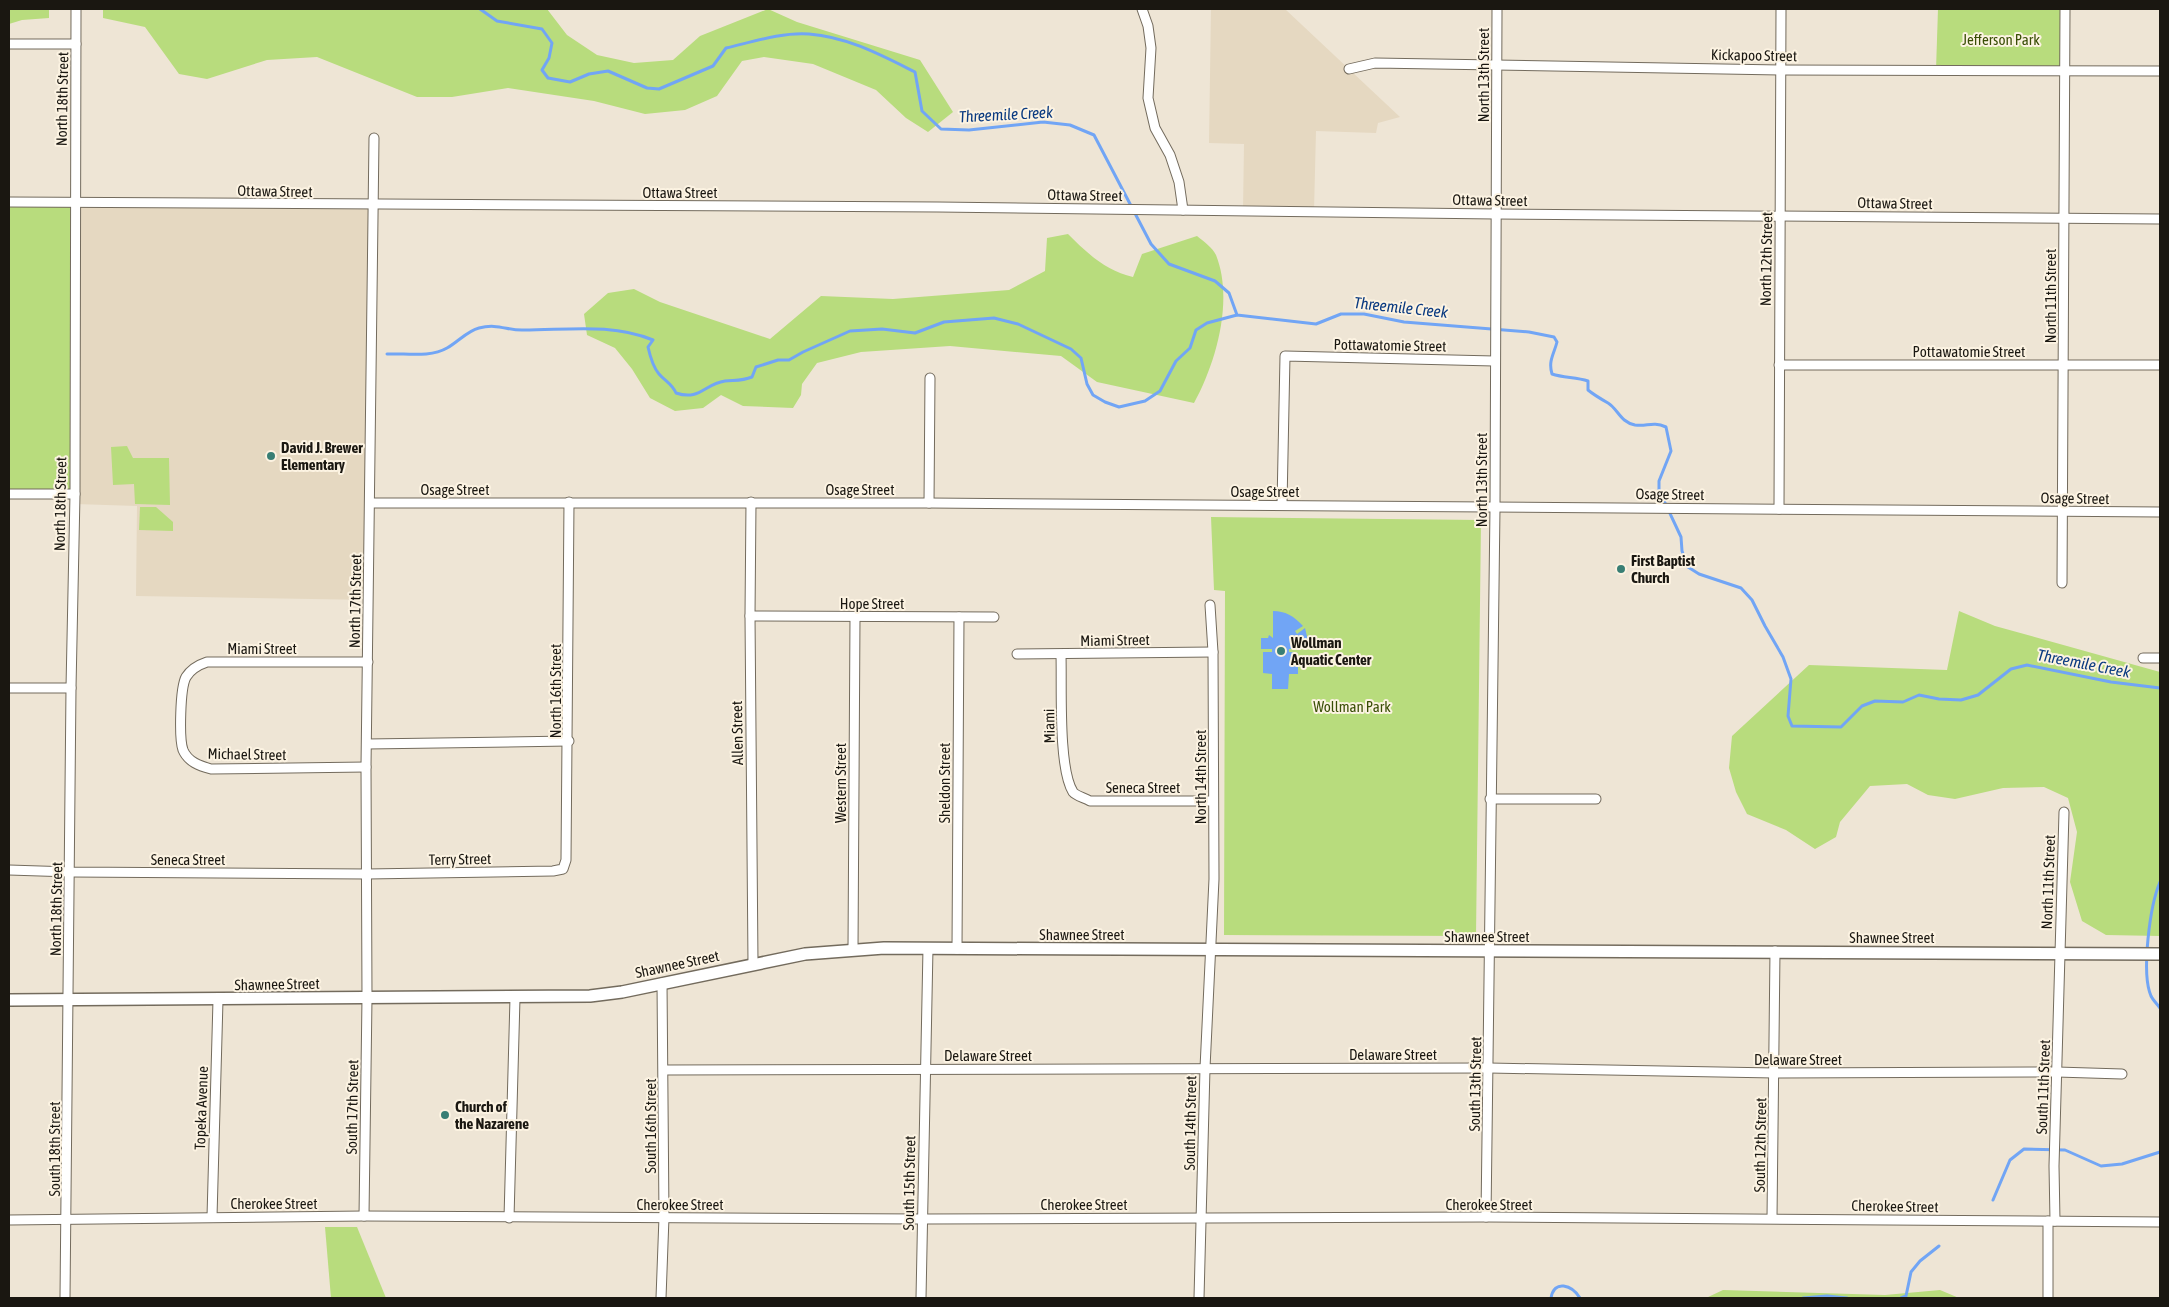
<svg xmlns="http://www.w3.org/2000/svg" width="2169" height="1307" font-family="'Asap Condensed',sans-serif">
<rect width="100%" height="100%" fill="#eee5d5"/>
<g fill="#e5d8c1">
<path d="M1211 9H1285L1400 117 1378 123 1376 133 1316 131 1314 211H1243L1244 144 1209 143Z"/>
<path d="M74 203 373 205 369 600 136 596 137 506 75 504Z"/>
</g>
<g fill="#b8dc7d">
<path d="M9 9H49V18L22 20 9 24Z"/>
<path d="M103 9H547L567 35 597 55 634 63 673 60 700 36 768 9 797 22 920 60 953 112 928 132 906 118 876 90 813 64 764 57 742 61 717 96 685 110 645 114 594 101 508 88 452 97H417L317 57 267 60 207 79 179 74 145 27 103 18Z"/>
<path d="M1938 9H2065V71L1936 70Z"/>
<path d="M9 202 74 203 75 494H9Z"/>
<path d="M1068 234C1087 253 1106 271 1133 277L1142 254 1197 236C1203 241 1213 248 1216 255 1234 300 1216 363 1194 403L1097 382 1061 356 950 346 861 352 817 363 802 384 801 395 793 408 743 406 721 395 703 408 675 411 650 398 632 369 615 348 587 335 584 314 608 293 634 289 660 302 770 339 821 296 893 299 1009 290 1045 271 1047 238Z"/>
<path d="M127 446 133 458H169L170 505 135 504 134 484 113 485 111 447Z"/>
<path d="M140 507H156L173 522V531L139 530Z"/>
<path d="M1211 517 1481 520 1476 936 1224 935 1225 591 1214 590Z"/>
<path d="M1959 611 1995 626 2160 672V936L2106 935 2082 921 2070 882 2077 832 2068 798 2044 787 2003 788 1955 799 1928 795 1907 784 1870 786 1840 822 1836 837 1815 849 1786 830 1747 814 1736 792 1729 768 1732 736 1809 665 1947 670Z"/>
<path d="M325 1227H357L386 1298H331Z"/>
<path d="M1723 1290 1885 1295 1940 1290 1959 1298H1706Z"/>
</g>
<path fill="#71a5f5" d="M1273 611C1285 611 1294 616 1303 626L1295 631 1297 634 1305 628 1310 649H1289V652L1298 653V674H1289L1288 689H1272V674L1263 673V652H1272V649H1261V638H1268L1269 635 1273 638Z"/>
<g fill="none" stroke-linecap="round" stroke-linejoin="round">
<g stroke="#71a5f5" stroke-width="3">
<path d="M480 9 497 21 542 29 552 43 549 58 542 70 548 78 570 82 589 74 608 71 647 88 659 89 713 66 726 48C752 42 782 32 809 34 848 37 881 55 915 72L922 111 941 129 969 130 1043 122 1070 125 1094 135 1151 244 1169 264 1215 281 1229 293 1237 315 1316 324 1341 314H1364L1404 322 1529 332 1554 337 1557 342C1554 354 1548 361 1552 374 1564 378 1576 377 1588 381V390C1594 395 1601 399 1608 403 1618 409 1620 422 1635 425 1647 427 1652 421 1666 427L1671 451 1659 481V490L1681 537 1682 551 1688 567 1699 574 1741 588 1752 600 1765 626 1783 657 1791 679 1788 716 1792 726 1841 727 1862 706 1875 701 1903 702 1919 695 1939 699 1961 700 1978 695 2011 669 2027 665 2111 682 2160 688"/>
<path d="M387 354C405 353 430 358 447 348 458 342 467 331 479 328 498 323 508 331 524 330 568 330 612 323 653 340L648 347C650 356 653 367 659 374 665 381 672 384 676 393 700 401 704 384 725 381 735 380 742 381 752 377L756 367 778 360H789L803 352 850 331 882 329 915 333 944 322 994 318 1018 324 1071 349 1081 358 1087 384 1093 395 1105 402 1119 407 1145 401 1160 391 1176 361 1190 348 1196 330 1207 323 1237 315"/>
<path d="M2160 882C2150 905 2141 973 2151 996 2153 1000 2157 1004 2160 1008"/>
<path d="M1993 1200 2010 1160 2024 1149 2065 1150 2101 1166 2122 1164 2160 1152"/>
<path d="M1551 1298C1554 1279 1572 1285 1580 1298"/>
<path d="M1803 1298 1827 1296 1847 1298"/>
<path d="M1901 1298 1906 1296 1911 1272 1920 1261 1939 1246"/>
</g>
<defs>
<g id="minor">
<path d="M1142 9 1148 26 1151 48 1148 98 1155 128 1170 155 1179 182 1183 210"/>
<path d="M10 44H76"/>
<path d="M1349 69 1375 63 1781 70 2160 71"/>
<path d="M9 202 938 207 1496 214 2160 219"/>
<path d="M1779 365H2160"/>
<path d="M9 494H75"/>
<path d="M751 502 750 616 753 963"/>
<path d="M370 503H929L2160 512"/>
<path d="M929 503 930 378"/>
<path d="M1282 504 1285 356 1494 361"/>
<path d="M1779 509 1781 9"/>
<path d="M2062 583 2065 9"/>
<path d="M750 616 994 617"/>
<path d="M1017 654 1213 652"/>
<path d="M1061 655C1062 686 1058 768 1073 792 1076 796 1085 798 1090 801H1213"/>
<path d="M2143 658H2160"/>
<path d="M9 688H71"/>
<path d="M367 744 569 741"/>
<path d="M366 767 211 769C200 766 188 762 183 750 179 739 180 688 186 677 191 669 198 665 207 662H368"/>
<path d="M1490 799H1596"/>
<path d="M9 870 71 872 367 874 553 871 563 869 566 860 569 502"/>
<path d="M957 949 959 617"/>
<path d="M853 950 855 617"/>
<path d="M664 1070 1489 1068 1775 1073 2057 1072 2122 1074"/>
<path d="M364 1216 367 998 366 767 374 138"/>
<path d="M212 1217 218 1000"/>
<path d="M1486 1217 1495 508 1497 9"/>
<path d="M509 1218 515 998"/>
<path d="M1772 1218 1775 951"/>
<path d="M9 1220 364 1216 922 1219 1486 1217 2160 1222"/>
<path d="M2048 1221V1298"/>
<path d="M2055 1221 2054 1166 2064 812"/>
<path d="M65 1298 71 688 75 494 76 9"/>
<path d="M661 1298 664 1217 662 983"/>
<path d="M921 1298 928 948"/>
<path d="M1199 1298 1205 1068 1214 879 1213 652 1210 605"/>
</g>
<path id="tertiary" d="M9 1000 590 996 622 992 805 954 884 948 2160 954"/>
</defs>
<use href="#minor" stroke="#736b5d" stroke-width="11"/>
<use href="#tertiary" stroke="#736b5d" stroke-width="14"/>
<use href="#minor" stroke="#fff" stroke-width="9"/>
<use href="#tertiary" stroke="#fff" stroke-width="11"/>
</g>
<g fill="#387e74" stroke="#fcf3e2" stroke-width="2">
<circle cx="271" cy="456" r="5"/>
<circle cx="1621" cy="569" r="5"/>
<circle cx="1281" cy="651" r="5"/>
<circle cx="445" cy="1115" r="5"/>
</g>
<g text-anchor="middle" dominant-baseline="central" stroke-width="4" stroke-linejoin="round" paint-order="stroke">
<g font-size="15" fill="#394e05" stroke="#fcf3e2">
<text x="2001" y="39">Jefferson Park</text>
<text x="1352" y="706">Wollman Park</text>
</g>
<g font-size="15" fill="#1a1711" stroke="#fcf3e2">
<text transform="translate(1754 55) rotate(1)">Kickapoo Street</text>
<text transform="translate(1483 75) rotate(-90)">North 13th Street</text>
<text transform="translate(62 99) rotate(-89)">North 18th Street</text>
<text transform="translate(275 191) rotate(1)">Ottawa Street</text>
<text x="680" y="192">Ottawa Street</text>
<text transform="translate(1085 195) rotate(1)">Ottawa Street</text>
<text transform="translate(1490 200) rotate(1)">Ottawa Street</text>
<text transform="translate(1895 203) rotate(1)">Ottawa Street</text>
<text transform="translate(1766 259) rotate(-89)">North 12th Street</text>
<text transform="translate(2050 296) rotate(-90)">North 11th Street</text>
<text transform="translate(1390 345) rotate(1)">Pottawatomie Street</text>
<text x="1969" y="351">Pottawatomie Street</text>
<text transform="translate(1481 480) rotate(-90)">North 13th Street</text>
<text x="455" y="489">Osage Street</text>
<text x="860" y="489">Osage Street</text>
<text x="1265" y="491">Osage Street</text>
<text transform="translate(1670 494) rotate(1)">Osage Street</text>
<text transform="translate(2075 498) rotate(1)">Osage Street</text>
<text transform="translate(60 504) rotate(-89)">North 18th Street</text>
<text transform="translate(355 601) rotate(-89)">North 17th Street</text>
<text x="872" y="603">Hope Street</text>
<text transform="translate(1115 640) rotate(-1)">Miami Street</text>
<text x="262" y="648">Miami Street</text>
<text transform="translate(555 691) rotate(-90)">North 16th Street</text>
<text transform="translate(1049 726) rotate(-91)">Miami</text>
<text transform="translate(737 733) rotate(-91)">Allen Street</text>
<text transform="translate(247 754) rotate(1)">Michael Street</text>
<text transform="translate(1200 777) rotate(-90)">North 14th Street</text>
<text transform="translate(840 783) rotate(-90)">Western Street</text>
<text transform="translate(944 783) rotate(-90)">Sheldon Street</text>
<text x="1143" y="787">Seneca Street</text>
<text x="188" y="859">Seneca Street</text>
<text transform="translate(460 859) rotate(-1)">Terry Street</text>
<text transform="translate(2048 882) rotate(-88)">North 11th Street</text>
<text transform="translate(56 909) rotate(-89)">North 18th Street</text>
<text x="1082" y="934">Shawnee Street</text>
<text x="1487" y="936">Shawnee Street</text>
<text x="1892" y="937">Shawnee Street</text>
<text transform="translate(677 964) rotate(-12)">Shawnee Street</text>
<text transform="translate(277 984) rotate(-1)">Shawnee Street</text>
<text x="1393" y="1054">Delaware Street</text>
<text x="988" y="1055">Delaware Street</text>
<text x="1798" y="1059">Delaware Street</text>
<text transform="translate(1475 1084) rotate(-89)">South 13th Street</text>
<text transform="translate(2043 1087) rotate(-88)">South 11th Street</text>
<text transform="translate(352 1107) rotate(-89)">South 17th Street</text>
<text transform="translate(201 1108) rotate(-88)">Topeka Avenue</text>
<text transform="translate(1190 1123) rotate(-89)">South 14th Street</text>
<text transform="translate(650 1126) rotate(-90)">South 16th Street</text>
<text transform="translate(1760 1145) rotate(-89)">South 12th Street</text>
<text transform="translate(54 1149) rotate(-90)">South 18th Street</text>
<text transform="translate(909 1183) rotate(-89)">South 15th Street</text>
<text x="274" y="1203">Cherokee Street</text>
<text x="680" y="1204">Cherokee Street</text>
<text x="1084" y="1204">Cherokee Street</text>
<text x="1489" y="1204">Cherokee Street</text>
<text transform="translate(1895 1206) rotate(1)">Cherokee Street</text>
</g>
<g font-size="15" font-weight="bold" fill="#1a1711" stroke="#fcf3e2" text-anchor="start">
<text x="281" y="447">David J. Brewer<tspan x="281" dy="17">Elementary</tspan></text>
<text x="1631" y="560">First Baptist<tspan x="1631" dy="17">Church</tspan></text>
<text x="1291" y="642">Wollman<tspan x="1291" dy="17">Aquatic Center</tspan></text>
<text x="455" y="1106">Church of<tspan x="455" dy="17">the Nazarene</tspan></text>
</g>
<g font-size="16" font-style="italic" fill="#0a3a80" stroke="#fcf3e2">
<text transform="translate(1006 114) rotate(-3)">Threemile Creek</text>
<text transform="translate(1401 307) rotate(6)">Threemile Creek</text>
<text transform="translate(2084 663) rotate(11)">Threemile Creek</text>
</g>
</g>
<rect width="2169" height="1307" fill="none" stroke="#1a1711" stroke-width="20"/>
</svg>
